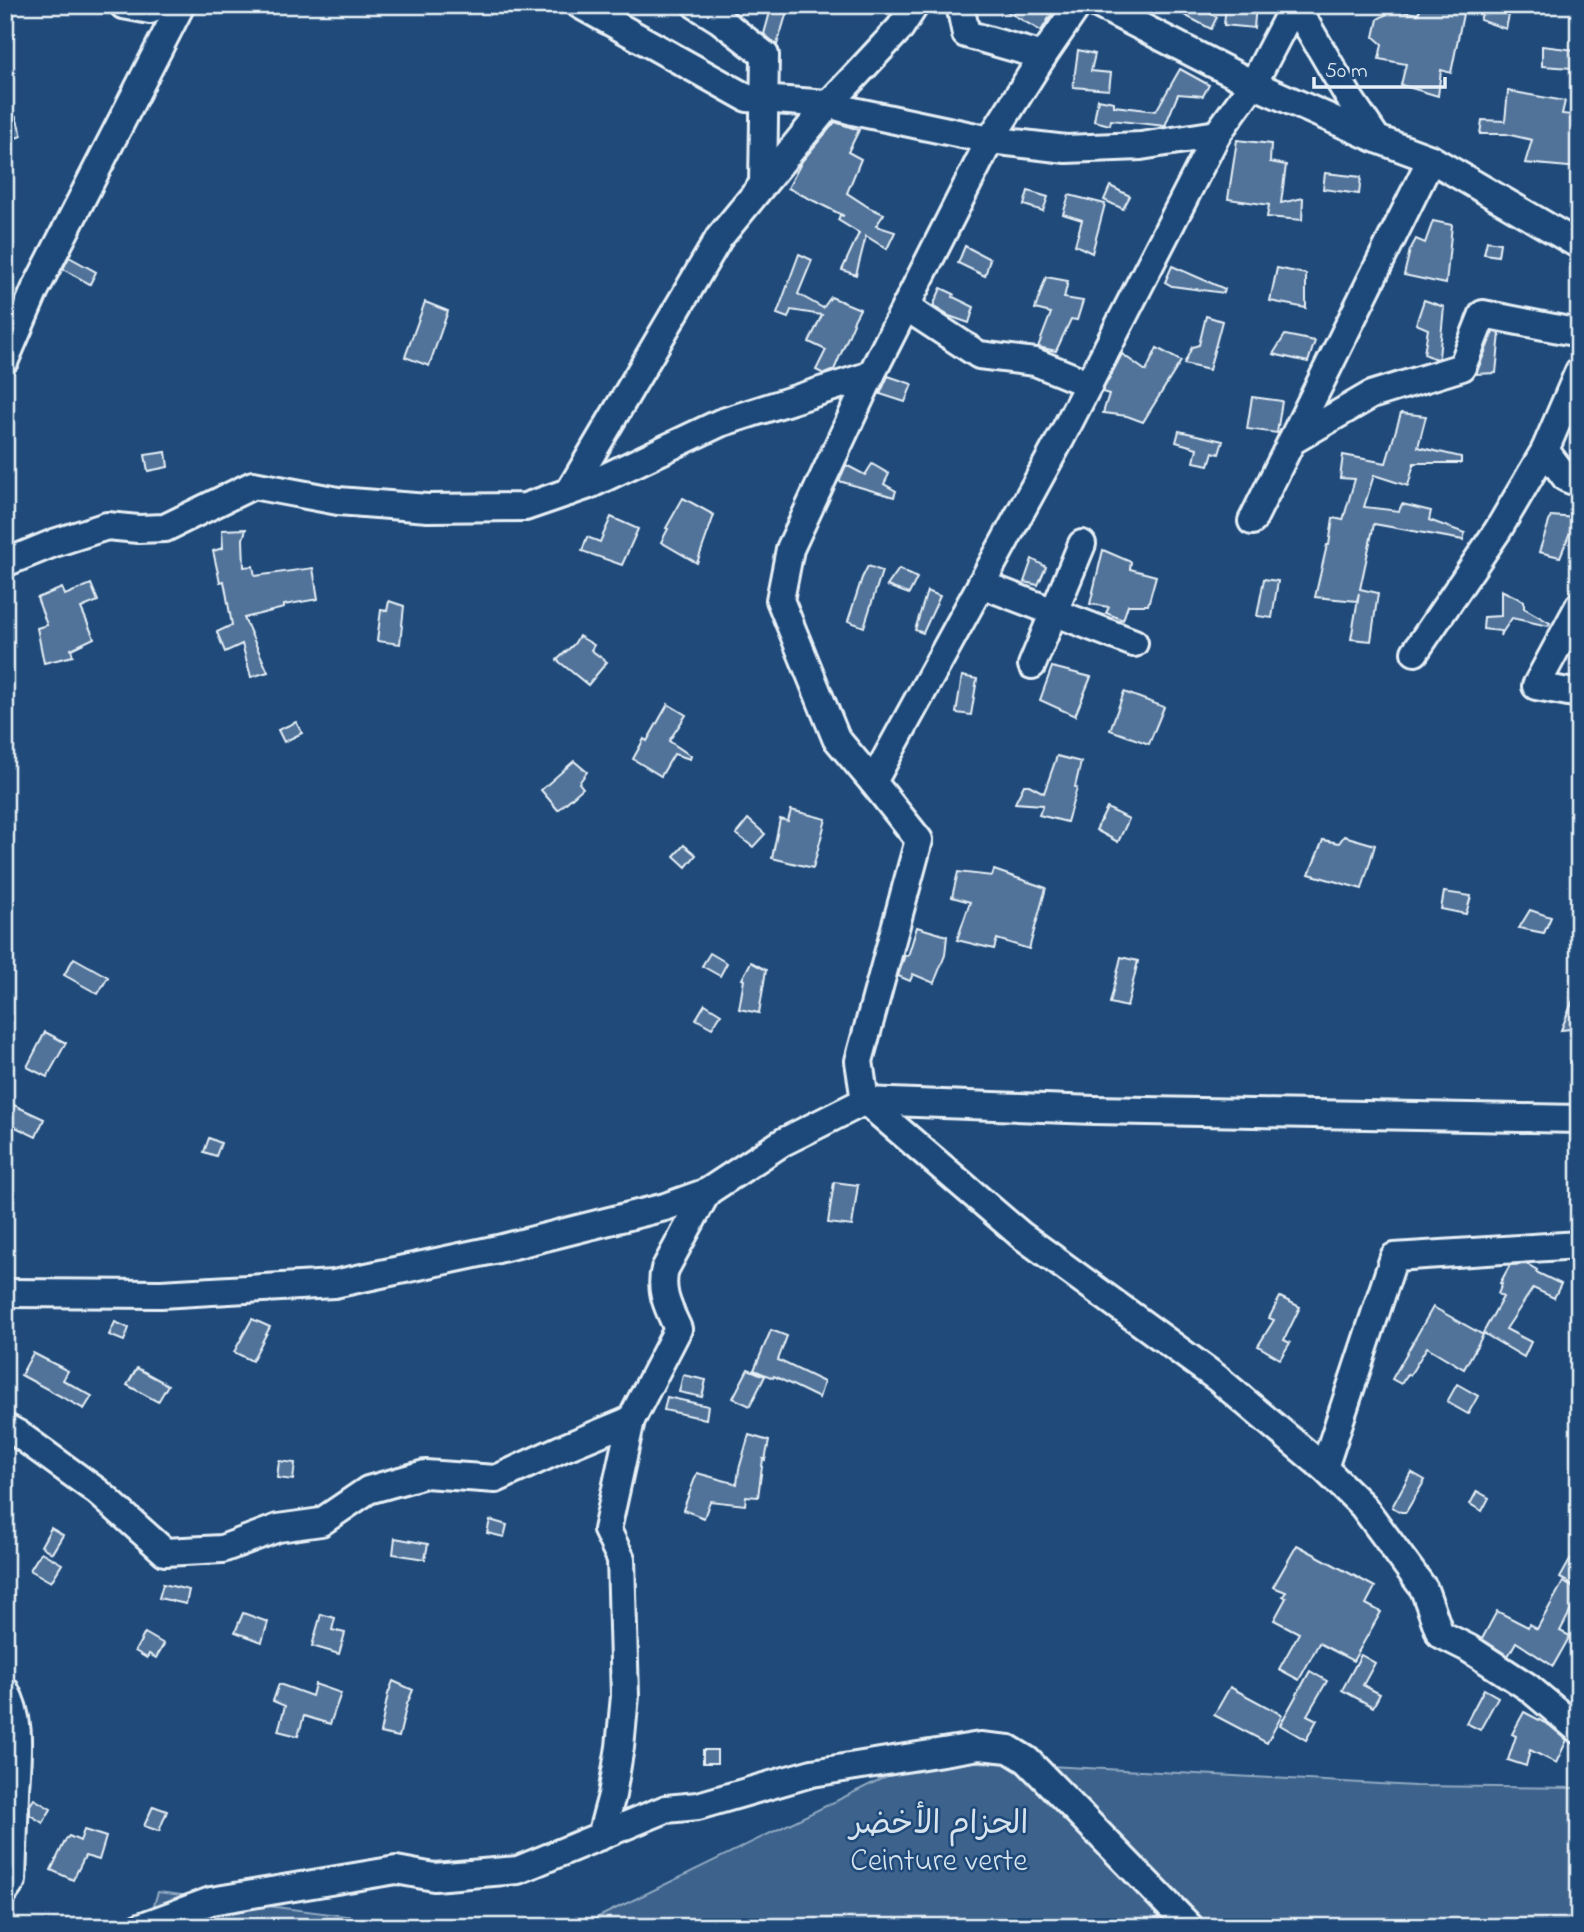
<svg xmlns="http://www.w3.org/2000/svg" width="1584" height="1932" font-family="'Indie Flower','Playpen Sans Arabic',sans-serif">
<rect width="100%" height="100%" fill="#1f4a7a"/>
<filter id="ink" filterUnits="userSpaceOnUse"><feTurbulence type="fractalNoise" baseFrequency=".0143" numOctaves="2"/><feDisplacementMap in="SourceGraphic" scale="14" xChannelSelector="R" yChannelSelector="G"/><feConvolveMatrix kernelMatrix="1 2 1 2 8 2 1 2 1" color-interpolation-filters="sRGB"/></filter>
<g filter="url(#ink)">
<g fill="#3c628c" stroke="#92aac2" stroke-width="2">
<path d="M922 1759 1415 1786 1579 1788V1927H578Z"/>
<path d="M158 1892 432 1927H147Z"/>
</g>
<g fill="#517399" stroke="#e8f1f8" stroke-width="2">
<path d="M772 5H789L777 45 764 34Z"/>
<path d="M996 5H1057L1041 31Z"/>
<path d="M1165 5H1194L1217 17 1211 29Z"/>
<path d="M1226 5H1256L1254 28 1224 25Z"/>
<path d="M1422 5H1440L1464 9 1451 73 1441 70 1438 96 1401 85 1406 64 1379 59 1382 44 1374 37 1378 19 1394 10 1418 14Z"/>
<path d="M1485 5 1510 10 1506 29 1480 20Z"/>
<path d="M1542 46 1576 50 1572 68 1542 66Z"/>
<path d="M1078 50 1095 54 1091 71 1111 73 1109 90 1073 87Z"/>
<path d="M1180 69 1209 85 1203 96 1178 94 1165 126 1111 120 1110 125 1094 121 1098 99 1114 102V106L1156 111Z"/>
<path d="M1508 91 1565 101 1562 114 1579 116V168L1525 163 1532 140 1506 134H1480L1482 120 1505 121Z"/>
<path d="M16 117 22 136 5 141V121Z"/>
<path d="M835 122 859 130 848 152 861 159 847 193 870 208 884 214 876 226 895 232 887 249 866 236 856 275 842 270 859 233 838 220 840 215 844 216 788 188 802 161Z"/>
<path d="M1237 140 1271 144 1270 162 1286 165 1281 203 1303 198 1302 220 1267 217 1269 205H1270L1228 199Z"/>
<path d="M1325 173 1361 177 1359 194 1323 189Z"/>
<path d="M1110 186 1130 196 1123 209 1104 200Z"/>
<path d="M1028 191 1048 197 1043 211 1024 205Z"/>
<path d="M1069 195 1105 204 1092 253 1075 245 1082 220 1063 214Z"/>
<path d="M1433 221 1452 225 1446 284 1404 275 1410 250 1416 239 1425 243Z"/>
<path d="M1487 241 1500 243 1498 256 1484 254Z"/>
<path d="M965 246 990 259 985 276 958 263Z"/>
<path d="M799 254 812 260 798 294 823 308 831 297 860 309 853 322 854 323 834 370 824 374 816 370 826 350 809 342 822 315 791 310 788 318 777 314Z"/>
<path d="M69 257 96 272 90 284 63 269Z"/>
<path d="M1172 266 1225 289 1224 293 1172 286 1165 282Z"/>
<path d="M1277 268 1306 274V308L1270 301Z"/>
<path d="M1046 277 1068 281 1064 298 1083 301 1077 320 1071 319 1056 351 1038 347 1051 313 1035 309Z"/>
<path d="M941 288 954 294 953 297 974 307 969 323 949 316 933 306Z"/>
<path d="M1424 300 1444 307 1439 357 1436 359 1424 354 1428 329 1416 324Z"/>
<path d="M425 302 448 311 429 366 405 357Z"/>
<path d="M1206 316 1222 321 1209 370 1184 364 1192 347 1199 345Z"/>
<path d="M1493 332 1500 333 1496 373 1476 374Z"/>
<path d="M1285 335 1315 341 1308 362 1273 354Z"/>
<path d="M1157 348 1181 361 1143 422 1127 416 1103 413 1109 394 1102 392 1122 354 1146 371Z"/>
<path d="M888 376 912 384 905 402 880 394Z"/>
<path d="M1252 397 1282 401 1277 433 1247 429Z"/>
<path d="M1401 413 1426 416 1418 447 1461 457V463H1414L1408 486 1374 475 1364 507 1399 511 1402 504 1431 511 1429 520 1465 533 1463 540 1374 524 1360 589 1378 593 1371 641 1351 639 1359 593 1357 601 1315 597 1327 545H1329L1333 518 1343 520 1355 479 1340 478 1343 455 1386 463Z"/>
<path d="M1179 431 1223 441 1219 454 1213 452 1209 465 1194 462 1197 448 1176 442Z"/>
<path d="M166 452 168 467 148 471 145 455Z"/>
<path d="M872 464 889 474 884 484 896 491 894 497 839 481 846 465 865 475Z"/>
<path d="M683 498 714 515 697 563 661 542 668 529 666 528Z"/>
<path d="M1551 516 1576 518 1560 557 1539 552Z"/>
<path d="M611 517 638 529 622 565 582 551 587 537 600 542Z"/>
<path d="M246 529 243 539 244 567 253 566 255 576 313 568 318 599 284 605V608L244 618 268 672 251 677 242 644 225 652 217 632 232 625 224 581 220 582 213 551 223 548 222 530Z"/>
<path d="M1103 550 1131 562 1130 569 1156 576 1148 605H1128L1123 620 1106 613 1109 607 1090 604Z"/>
<path d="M1032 559 1046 567 1038 585 1024 582Z"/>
<path d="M868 566 882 571 864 627 848 621 862 578Z"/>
<path d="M899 569 917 578 909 594 887 586Z"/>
<path d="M1264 579 1278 581 1272 618 1257 616Z"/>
<path d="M91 584 98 601 81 608 94 638 71 649 73 656 44 663 37 628 47 625 37 598 62 588 65 595Z"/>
<path d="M1501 590 1524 601V608L1550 623 1548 626 1512 618 1500 636 1501 631 1483 629 1484 617 1501 616Z"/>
<path d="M927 591 940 596 923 633 915 630Z"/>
<path d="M389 601 404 606 400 644 377 641 381 610 387 611Z"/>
<path d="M579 636 594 645 591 650 607 662 588 685 557 660 574 644Z"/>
<path d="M1052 667 1091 677 1075 716 1040 700Z"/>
<path d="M962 676 977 679 971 715 956 713Z"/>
<path d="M1124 692 1164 707 1149 744 1110 730Z"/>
<path d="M668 704 686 715 669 741 691 756 690 759 674 754 661 776 633 759 644 739 647 741Z"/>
<path d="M296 722 302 733 284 742 278 730Z"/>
<path d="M1057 756 1081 762 1075 787 1077 788 1067 822 1039 815 1043 805 1015 803 1024 785H1029L1044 793Z"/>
<path d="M574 761 587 772 579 783 583 788 558 810 541 790Z"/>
<path d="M1107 808 1129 819 1118 842 1096 830Z"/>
<path d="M791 810 826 819 813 868 772 858 780 819 788 821Z"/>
<path d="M748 819 765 834 753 847 736 834Z"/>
<path d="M1344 836 1375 845 1362 889 1309 874 1323 840 1339 843Z"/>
<path d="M684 845 696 855 686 867 674 856Z"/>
<path d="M994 870 1046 888 1029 949 997 939 994 949 957 940 970 902 952 897 958 872 992 876Z"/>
<path d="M1444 892 1471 896 1466 914 1441 909Z"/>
<path d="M1530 910 1551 917 1544 933 1519 928Z"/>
<path d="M917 927 947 936 945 955 934 983 913 974 910 981 898 976 905 955 908 956Z"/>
<path d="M710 953 727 963 720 976 702 966Z"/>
<path d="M1121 957 1138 961 1127 1007 1110 1003Z"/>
<path d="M74 958 108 977 98 994 64 975Z"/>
<path d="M751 962 766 970 759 1013 739 1009 744 980 742 979Z"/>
<path d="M1578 988 1579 1028 1561 1030Z"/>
<path d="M705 1004 721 1014 712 1028 696 1019Z"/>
<path d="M45 1032 66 1043 47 1077 27 1067Z"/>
<path d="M5 1101 44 1119 36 1137 5 1122Z"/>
<path d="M209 1138 221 1143 216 1156 204 1152Z"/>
<path d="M834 1182 858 1185 852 1226 828 1223Z"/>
<path d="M1527 1264 1537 1270 1536 1272 1561 1284 1554 1298 1533 1288 1506 1329 1531 1342 1524 1357 1483 1333 1503 1297 1498 1294 1502 1284 1500 1283 1510 1265Z"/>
<path d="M1280 1297 1300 1307 1284 1340 1290 1343 1280 1359 1258 1346 1274 1320 1269 1318Z"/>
<path d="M1433 1307 1483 1335 1464 1369 1427 1347 1410 1375 1408 1374 1401 1384 1392 1379Z"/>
<path d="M252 1319 270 1327 252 1361 234 1352Z"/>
<path d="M115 1322 129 1328 124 1341 109 1335Z"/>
<path d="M771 1330 787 1336 778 1360 824 1382 819 1398 774 1376 773 1378 754 1370Z"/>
<path d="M33 1353 68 1371 63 1380 92 1396 84 1409 21 1375Z"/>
<path d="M137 1368 168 1385 158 1402 127 1385Z"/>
<path d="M748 1369 765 1376 750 1406 733 1398Z"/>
<path d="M683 1375 706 1380 702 1397 679 1392Z"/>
<path d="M1457 1384 1478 1396 1468 1414 1447 1402Z"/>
<path d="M667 1397 708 1406 706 1419 664 1410Z"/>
<path d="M749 1435 769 1441 765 1460 763 1459 758 1497 746 1496 745 1505 710 1501 704 1518 683 1510 697 1473 737 1484 739 1469Z"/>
<path d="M279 1461 295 1463 293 1480 277 1478Z"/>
<path d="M1411 1472 1425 1480 1406 1512H1401L1392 1507Z"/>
<path d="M1477 1491 1489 1498 1482 1511 1470 1504Z"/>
<path d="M490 1520 507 1525 504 1537 487 1533Z"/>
<path d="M51 1528 63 1535 52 1553 41 1546Z"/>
<path d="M395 1538 428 1544 425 1559 393 1554Z"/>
<path d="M1579 1544V1574L1573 1585 1560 1578Z"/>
<path d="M1297 1545 1375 1587 1366 1604 1381 1612 1353 1661 1319 1643 1299 1680 1279 1669 1299 1633 1274 1620 1286 1598 1283 1596 1286 1592 1273 1587Z"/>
<path d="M41 1552 62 1564 51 1582 30 1570Z"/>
<path d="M1563 1582 1579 1591V1595L1560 1631 1570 1636 1553 1666 1516 1642 1508 1656 1482 1639 1497 1611 1528 1627 1529 1624 1537 1629Z"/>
<path d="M163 1584 189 1590 186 1604 159 1598Z"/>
<path d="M243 1613 268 1622 262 1642 235 1632Z"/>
<path d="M321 1614 335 1618 332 1630 345 1633 339 1654 312 1646Z"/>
<path d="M145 1633 164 1644 156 1658 149 1654 147 1658 135 1651Z"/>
<path d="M1361 1655 1375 1663 1363 1685 1380 1694 1373 1707 1342 1690Z"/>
<path d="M1310 1671 1327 1681 1307 1715 1317 1720 1306 1740 1280 1725Z"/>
<path d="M393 1681 413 1690 407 1704 399 1737 380 1733 388 1694Z"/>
<path d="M279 1684 312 1696 315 1684 341 1693 330 1724 304 1716 298 1736 278 1731 285 1706 273 1701Z"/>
<path d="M1230 1687 1282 1715 1267 1743 1214 1715Z"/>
<path d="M1484 1689 1498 1697 1480 1730 1466 1723Z"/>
<path d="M1524 1712 1549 1725 1567 1740 1556 1763 1530 1750 1526 1766 1508 1760 1516 1736 1512 1734Z"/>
<rect x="703" y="1750" width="14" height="13"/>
<path d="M34 1799 51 1809 43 1823 30 1815V1805Z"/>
<path d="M153 1806 167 1811 159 1831 144 1826Z"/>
<path d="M84 1830 106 1837 99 1860 85 1856 73 1880 51 1870 66 1839 69 1836 80 1841Z"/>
</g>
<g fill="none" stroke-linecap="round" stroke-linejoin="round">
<defs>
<g id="minor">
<path d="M123 5 150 10"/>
<path d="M580 5 747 98 829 104 853 111 990 140 1066 149 1141 146 1217 134"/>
<path d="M696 5 720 20 765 55 763 184"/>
<path d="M960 5 966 34 1043 56"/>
<path d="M1099 5 1253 84 1377 139"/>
<path d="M1294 5 1253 84 1217 134 1061 438 873 782 919 840 859 1061 865 1101 1021 1235 1217 1378 1324 1468 1363 1506 1424 1589 1440 1634 1468 1648 1528 1687 1579 1730"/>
<path d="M1295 5 1350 99 1377 139 1431 159 1579 245"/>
<path d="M906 307 979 355 1035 362 1089 384"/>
<path d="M5 360 35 290 181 5"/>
<path d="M1292 441 1371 395 1462 367 1483 314 1579 333"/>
<path d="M1545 450 1566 478 1579 483"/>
<path d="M569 492 719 238 829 104 900 28 915 5"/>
<path d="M1252 521 1431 159"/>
<path d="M5 563 54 543 107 526 138 529 165 528 253 485 338 501 428 508 525 507 589 485 720 423 871 375"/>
<path d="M981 584 1134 643"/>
<path d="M1579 606 1536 686 1579 694"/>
<path d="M1415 652 1498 530 1545 450 1579 371"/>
<path d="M1032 665 1082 544"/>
<path d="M873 782 836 738 780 600 790 549 871 375 990 140 1043 56 1078 5"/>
<path d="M5 1293 161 1294 334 1284 498 1249 665 1207 707 1192 783 1142 865 1101 1094 1110 1579 1119"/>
<path d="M5 1427 18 1434 98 1492 165 1552 222 1549 278 1528 321 1522 368 1490 425 1474 496 1479 561 1449 631 1420"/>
<path d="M1324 1468 1394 1257 1579 1245"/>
<path d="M5 1690C23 1721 16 1759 15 1793 14 1822 13 1852 12 1881L5 1891"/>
<path d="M601 1836 612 1795 620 1747 625 1696 621 1559 607 1530 631 1420 678 1329C669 1309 659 1292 665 1269L707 1192"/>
<path d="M140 1927 211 1901 396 1870 434 1877 518 1870 666 1809 698 1806 812 1773 980 1746 1009 1749 1027 1760 1190 1927"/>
</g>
</defs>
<use href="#minor" stroke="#e8f1f8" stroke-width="32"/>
<use href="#minor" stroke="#1f4a7a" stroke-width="26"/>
</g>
</g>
<g text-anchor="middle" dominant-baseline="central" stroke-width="5" stroke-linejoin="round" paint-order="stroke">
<g font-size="32" fill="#d7e3ed" stroke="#1f4a7a">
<text x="939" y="1825">الحزام الأخضر<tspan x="939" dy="37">Ceinture verte</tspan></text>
</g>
</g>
<rect width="1584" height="1932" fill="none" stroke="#1f4a7a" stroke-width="28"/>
<rect x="14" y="14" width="1556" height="1904" fill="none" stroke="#e8f1f8" stroke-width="2.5" filter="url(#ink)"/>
<path d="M1314 77v10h131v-10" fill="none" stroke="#e8f1f8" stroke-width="3.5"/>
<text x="1325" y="77" font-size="21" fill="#e8f1f8" stroke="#1f4a7a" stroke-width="5" paint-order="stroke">50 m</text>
</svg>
